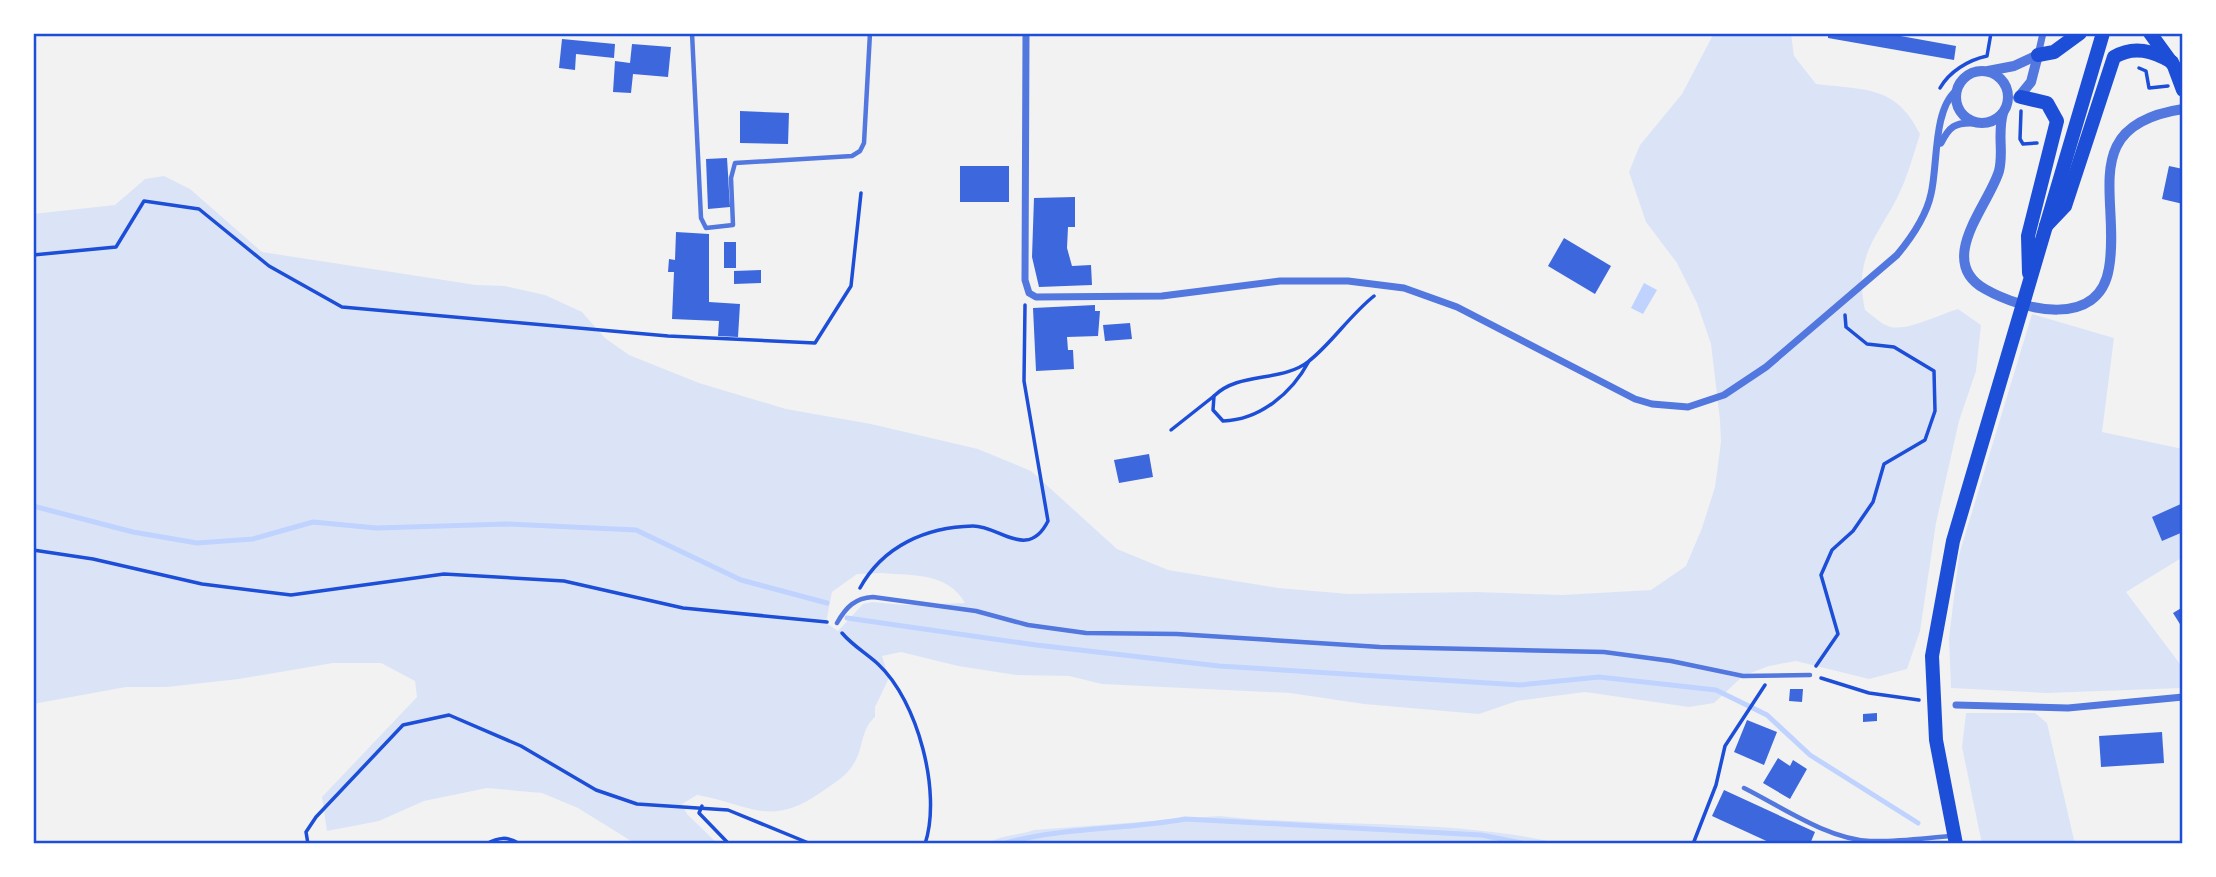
<svg xmlns="http://www.w3.org/2000/svg" width="2216" height="877" font-family="'Golos Text',sans-serif">
<rect width="100%" height="100%" fill="#f2f2f2"/>
<g fill="#dbe4f7" fill-rule="evenodd">
<path d="M1714 33H1791L1794 56 1816 84C1865 90 1896 85 1920 134 1913 156 1907 179 1896 200 1874 241 1854 259 1865 310 1872 315 1880 323 1888 326 1905 333 1940 314 1958 309L1981 325 1976 371 1959 421 1936 523 1920 631 1907 669 1869 679 1796 661 1769 666 1743 676 1714 703 1689 707 1585 692 1517 701 1479 714 1364 704 1290 693 1102 684 1069 676 1016 675 958 666 901 652 882 656 889 678 875 707V717C860 730 864 749 853 765 846 777 831 785 820 793 769 828 749 804 697 795L682 804 687 814 718 844H636L578 808 542 793 487 788 424 801 379 821 327 831 322 797 417 697 415 681 381 663H333L239 679 167 687H126L33 704V214L115 205 145 179 164 176 190 189 262 252 476 285 505 286 545 295 582 312 605 338 629 355 699 383 786 409 871 424 978 449 1031 471 1117 549 1168 570 1278 588 1349 594 1476 592 1562 595 1651 590 1686 566 1702 528 1715 487 1721 442 1720 420 1711 344 1697 303 1677 263 1646 222 1629 172 1640 145 1682 94ZM882 573C914 576 947 572 965 603L905 605 872 602 863 604 838 631 826 623 832 592 857 574Z"/>
<path d="M2032 314 2114 338 2102 432 2183 449V557L2126 592 2183 668V688L2046 693 1951 688 1949 638 1959 555Z"/>
<path d="M1966 713H2035L2047 723 2075 844H1982L1962 747Z"/>
<path d="M1219 816C1332 828 1450 818 1562 844H987C1003 834 1017 836 1034 830Z"/>
</g>
<path fill="#bfd3fe" d="M1644 283 1657 290 1643 314 1631 308Z"/>
<g fill="none" stroke-linecap="round" stroke-linejoin="round">
<g stroke="#bfd3fe" stroke-width="5">
<path d="M33 506 133 532 197 543 253 539 313 522 376 528 507 524 636 530 741 580 827 603"/>
<path d="M847 618 1036 645 1219 666 1520 685 1599 677 1716 690 1767 715 1810 755 1918 823"/>
<path d="M1002 844C1061 827 1125 830 1185 819L1481 835 1527 844"/>
</g>
</g>
<g fill="#3d67dc">
<path d="M1828 33H1884L1956 46 1954 60 1828 38Z"/>
<path d="M562 39 615 44 614 58 576 54 575 70 559 68Z"/>
<path d="M632 44 671 47 668 77 633 74 631 93 613 92 615 61 630 63Z"/>
<path d="M740 111 789 113 788 144 740 143Z"/>
<path d="M727 158 730 207 708 209 706 159Z"/>
<rect x="960" y="166" width="49" height="36"/>
<path d="M2169 166 2183 169V204L2162 199Z"/>
<path d="M1075 197V227H1068L1067 248 1072 266 1091 265 1092 285 1039 287 1032 257 1034 198Z"/>
<path d="M676 232 709 234V302L740 304 738 337 718 336 719 321 672 319 674 272H668L669 259 675 260Z"/>
<path d="M1564 238 1611 266 1595 294 1548 266Z"/>
<rect x="724" y="242" width="12" height="26"/>
<path d="M761 270V283L734 284V271Z"/>
<path d="M1095 305V311H1100L1098 336 1067 337 1068 350H1073L1074 369 1036 371 1033 308Z"/>
<path d="M1130 323 1132 339 1105 341 1103 325Z"/>
<path d="M1149 454 1153 477 1119 483 1114 460Z"/>
<path d="M2183 503V532L2162 541 2152 517Z"/>
<path d="M2183 607V629L2173 613Z"/>
<path d="M1790 689H1803L1802 702 1789 701Z"/>
<path d="M1877 713V721L1863 722V714Z"/>
<path d="M1747 720 1777 732 1764 765 1734 752Z"/>
<path d="M2162 732 2164 763 2101 767 2099 736Z"/>
<path d="M1778 758 1790 766 1793 760 1807 769 1790 799 1763 783Z"/>
<path d="M1724 790 1815 832 1810 844H1773L1712 816Z"/>
</g>
<g fill="none" stroke-linecap="round" stroke-linejoin="round">
<g stroke="#1d4ed8" stroke-width="3.5">
<path d="M2139 68 2146 71 2149 88 2168 86"/>
<path d="M1940 88C1949 72 1968 60 1987 56L1991 33"/>
<path d="M2021 111 2020 139 2023 144 2037 143"/>
<path d="M33 255 116 247 144 201 199 209 269 266 342 307 668 336 815 343 851 286 861 193"/>
<path d="M1309 361C1292 393 1260 420 1223 421L1213 410 1214 396C1239 371 1282 383 1309 361 1331 344 1350 315 1374 296"/>
<path d="M1171 430 1214 396"/>
<path d="M33 550 93 559 202 584 291 595 444 574 564 581 683 608 827 622"/>
<path d="M860 588C883 546 926 527 973 526 1000 526 1028 561 1048 521L1024 381 1025 305"/>
<path d="M842 633C853 646 866 653 878 664 918 701 942 793 925 844"/>
<path d="M1816 666 1838 634 1821 575 1832 550 1853 531 1873 502 1884 464 1925 440 1935 411 1934 371 1894 347 1867 344 1846 327 1845 315"/>
<path d="M1821 678 1869 693 1919 700"/>
<path d="M702 806 699 813 729 844"/>
<path d="M308 844 306 832 316 817 403 725 449 715 521 746 596 790 637 804 728 810 811 844"/>
<path d="M486 844C499 837 507 836 520 844"/>
<path d="M1693 844 1716 785 1725 746 1765 685"/>
</g>
<g stroke="#5277de" stroke-width="4.5">
<path d="M692 33 701 218 706 228 733 225 731 178 735 163 852 156 860 151 864 143 870 33"/>
<path d="M837 623C846 607 855 598 873 597L976 611 1028 625 1086 633 1177 634 1380 647 1604 652 1671 661 1743 676 1810 675"/>
<path d="M1744 788C1782 807 1827 839 1870 841 1897 842 1925 838 1952 836"/>
</g>
<g stroke="#5277de" stroke-width="7">
<path d="M1026 33 1025 280 1029 293 1036 297 1162 296 1280 281H1348L1404 288 1457 307 1635 399 1652 404 1688 407 1724 395 1766 367 1897 255C1912 237 1926 217 1931 194 1938 165 1933 110 1956 91"/>
<path d="M2038 55 2043 33"/>
<path d="M1941 143C1949 127 1955 122 1974 123"/>
<path d="M1956 705 2068 708 2183 697"/>
</g>
<g stroke="#5277de" stroke-width="10">
<circle cx="1982" cy="97" r="26"/>
<path d="M1988 71 2014 66 2038 55"/>
<path d="M2018 98 2031 82 2038 55"/>
<path d="M2003 113C1997 135 2004 152 1999 171 1989 205 1935 261 1985 289 2022 310 2099 330 2109 268 2121 199 2076 125 2183 109"/>
</g>
<g stroke="#1d4ed8" stroke-width="14">
<path d="M2150 33 2174 66 2183 90"/>
<path d="M2038 55 2054 52 2080 33"/>
<path d="M2021 97 2047 103 2057 121 2028 236 2029 273"/>
<path d="M2046 226 2065 206 2114 57C2134 45 2153 51 2172 62"/>
<path d="M1956 844 1936 740 1932 656 1953 541 2103 33"/>
</g>
</g>
<rect width="2216" height="877" fill="none" stroke="#ffffff" stroke-width="70"/>
<rect x="35" y="35" width="2146" height="807" fill="none" stroke="#1d4ed8" stroke-width="2.5"/>
</svg>
